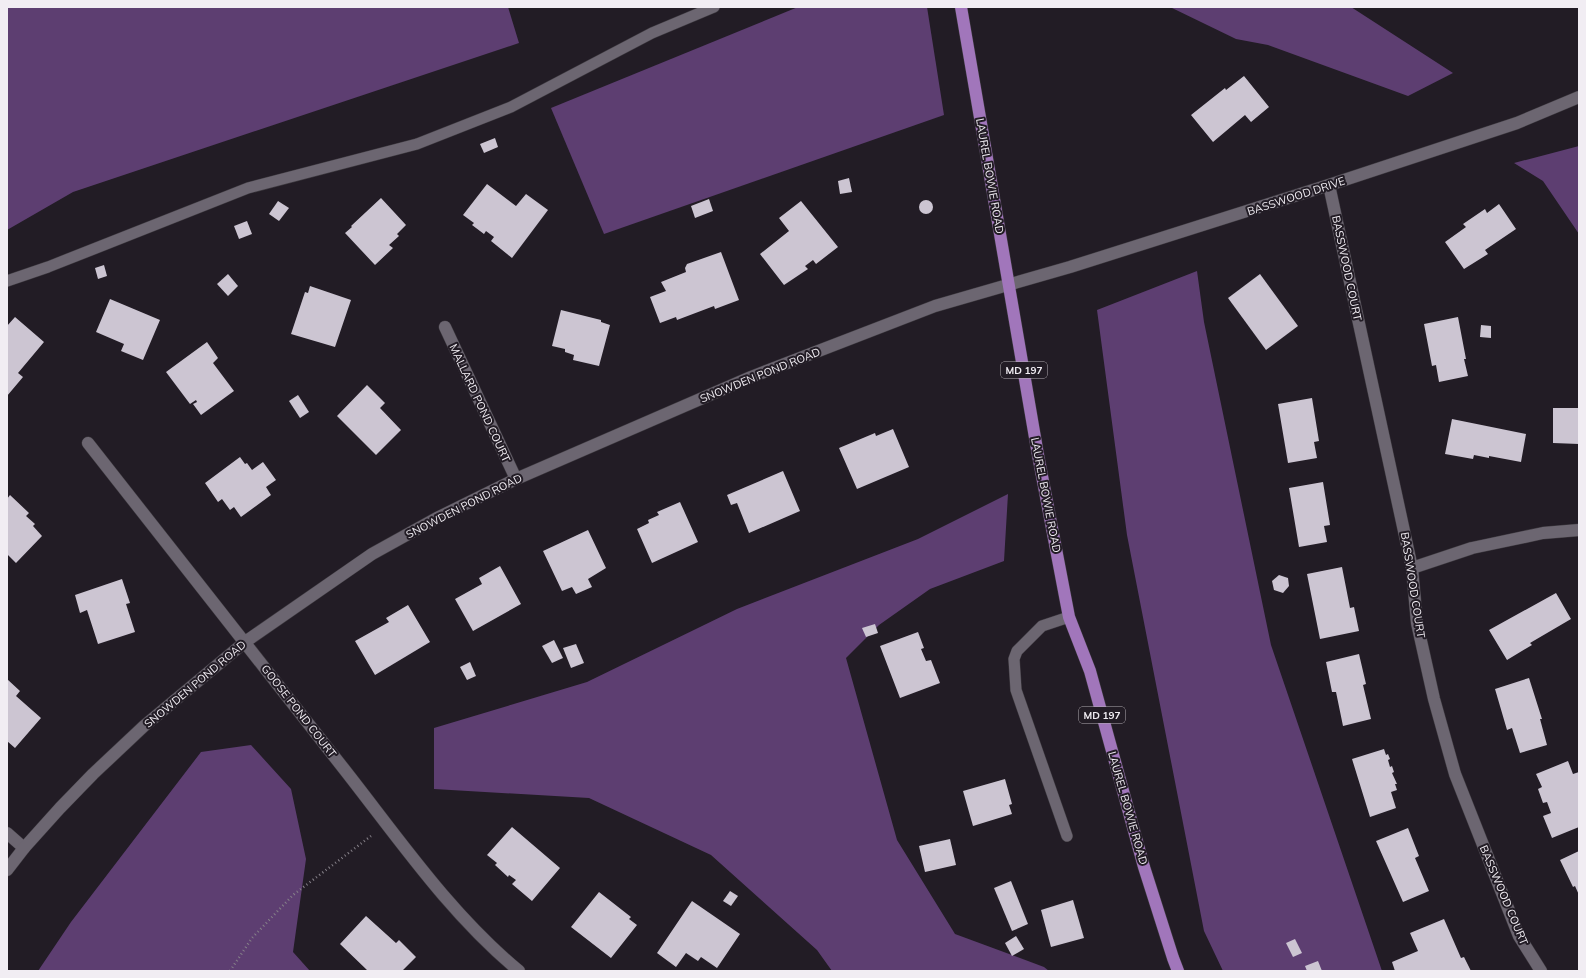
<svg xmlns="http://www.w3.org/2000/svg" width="1586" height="978" font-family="Mulish,sans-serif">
<rect width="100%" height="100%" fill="#221c25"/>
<g fill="#5d3e71">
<path d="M7 7H508L519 43 73 192 7 230Z"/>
<path d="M798 7H927L944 115 604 234 551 108Z"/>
<path d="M1170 7H1351L1453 73 1408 96 1268 45 1236 39Z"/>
<path d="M1579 146V234L1543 181 1514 163Z"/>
<path d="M1197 271 1204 322 1271 645 1382 971H1223L1204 931 1127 535 1097 310Z"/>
<path d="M1008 494 1004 561 930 589 879 625 846 658 897 840 955 934 1044 967 1049 971H832L817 950 711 855 589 798 434 789V728L587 682 737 609 918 539Z"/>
<path d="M251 745 291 789 306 859 293 952 310 971H38L71 922 201 752Z"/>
</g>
<g fill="#ccc5d2">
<path d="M1244 76 1269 107 1251 122 1245 115 1213 142 1191 115 1225 88 1226 90Z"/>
<path d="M495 138 498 147 484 153 480 144Z"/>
<path d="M849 178 852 192 840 194 838 181Z"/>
<path d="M487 184 516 206 526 194 548 210 512 258 491 241 494 237 486 231 484 234 472 225 474 223 463 215Z"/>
<path d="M381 198 406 225 397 234 399 236 389 245 393 248 375 265 345 233 352 227 351 226Z"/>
<path d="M709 199 713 211 695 218 691 206Z"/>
<circle cx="926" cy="207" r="7"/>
<path d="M278 201 289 208 279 221 269 214Z"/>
<path d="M801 201 838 247 816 264 813 260 805 266 808 269 784 285 760 254 789 231 779 218Z"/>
<path d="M1499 204 1516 229 1485 250 1488 254 1464 269 1445 242 1466 227 1463 224 1485 209 1487 213Z"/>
<path d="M247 221 252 234 239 239 234 226Z"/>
<path d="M721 252 739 300 715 309 714 306 677 320 676 317 660 323 650 297 666 291 661 282 686 272 685 268 687 264Z"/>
<path d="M104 265 107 276 98 279 95 268Z"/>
<path d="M228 274 238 286 228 296 217 284Z"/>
<path d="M1260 274 1298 326 1266 350 1228 298Z"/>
<path d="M310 286 351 300 335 347 291 334 305 292 308 293Z"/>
<path d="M110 299 160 320 143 360 121 351 124 344 96 332Z"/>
<path d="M561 310 601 320V322L610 325 599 366 573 360 574 355 565 352V349L552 346Z"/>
<path d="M15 317 44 342 18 373 23 377 7 396V326Z"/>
<path d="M1458 317 1466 359H1464L1468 376 1439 382 1436 365 1432 366 1424 324Z"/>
<path d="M1481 325 1491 326V338L1480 337Z"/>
<path d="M207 342 218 358 213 363 234 391 201 415 193 404 197 402 196 400 190 404 166 372Z"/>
<path d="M367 385 385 403 380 408 401 430 376 455 337 416Z"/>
<path d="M298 395 309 412 300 418 289 401Z"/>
<path d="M1312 398 1319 441 1314 442 1317 458 1288 463 1278 404Z"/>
<path d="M1553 408H1579V444L1553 443Z"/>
<path d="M1452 419 1526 434 1521 462 1489 456V458L1474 455 1473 459 1445 454Z"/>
<path d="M893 429 909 467 857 489 839 448 875 433 876 436Z"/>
<path d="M240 457 245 464 247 463 252 470 263 462 276 480 266 487 271 495 241 517 234 507 230 510 222 499 218 502 205 483Z"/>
<path d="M783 471 800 511 749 533 737 503 731 505 727 495Z"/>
<path d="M1323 482 1330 525 1324 526 1327 542 1299 547 1289 488Z"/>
<path d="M10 495 29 513 26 516 35 524 33 526 42 536 16 563 7 554V499Z"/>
<path d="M680 502 698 542 652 563 637 529 649 523 648 520 659 515 657 512Z"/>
<path d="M588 530 606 568 588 579 592 587 576 594 572 587 562 591 543 551Z"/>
<path d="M500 566 521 604 473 631 455 599 482 584 479 578Z"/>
<path d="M1342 567 1350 608 1354 607 1359 631 1320 639 1307 574Z"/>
<path d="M1279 575 1288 578 1289 586 1283 593 1274 590 1272 581Z"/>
<path d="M122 579 130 603 126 604 135 632 98 644 87 610 80 613 75 595Z"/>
<path d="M1556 593 1571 619 1530 643 1532 645 1507 660 1489 630Z"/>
<path d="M408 605 430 642 375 675 355 641 389 622 386 618Z"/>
<path d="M875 624 878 633 866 637 862 628Z"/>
<path d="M918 632 924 648 921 649 926 661 931 660 940 683 900 698 880 646Z"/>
<path d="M554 640 563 658 552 663 542 646Z"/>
<path d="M576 644 584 663 571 668 563 648Z"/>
<path d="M1359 654 1366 684 1363 685 1371 719 1343 726 1336 692H1332L1326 662Z"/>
<path d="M470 662 476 676 467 680 460 667Z"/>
<path d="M1529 678 1542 719H1540L1547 745 1520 753 1512 728 1507 730 1495 689Z"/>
<path d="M7 679 20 691 16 696 41 718 15 748 7 741Z"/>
<path d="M1384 749 1386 755 1388 754 1390 759 1388 760 1390 767 1392 766 1394 772 1392 773 1397 784H1395L1397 790 1391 792 1396 808 1370 817 1352 759Z"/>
<path d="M1568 761 1573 774 1579 772V827L1552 838 1543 816 1551 813 1547 802 1543 803 1538 789 1542 787 1536 774Z"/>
<path d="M1005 779 1012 804 1009 805 1012 814 973 826 963 791Z"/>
<path d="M512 827 560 868 532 901 512 884 516 880 509 875 508 877 495 865 497 863 487 855Z"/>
<path d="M1408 828 1419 856 1415 858 1429 891 1403 902 1376 841Z"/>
<path d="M950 839 956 865 925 872 919 846Z"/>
<path d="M1579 851V895L1575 886 1573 887 1560 860Z"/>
<path d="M1011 881 1028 924 1012 931 994 888Z"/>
<path d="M730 891 738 896 731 906 723 901Z"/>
<path d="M599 892 631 917 629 919 637 925 611 958 571 927Z"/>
<path d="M1073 900 1084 938 1051 947 1041 910Z"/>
<path d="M692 901 740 934 717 968 701 957 698 961 686 953 676 967 657 953Z"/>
<path d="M366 916 396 943 399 940 416 957 402 971H366L367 970 340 944Z"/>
<path d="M1444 919 1461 958 1464 957 1471 971H1395L1392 962 1418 951 1410 933Z"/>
<path d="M1016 936 1024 949 1012 956 1005 943Z"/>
<path d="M1295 939 1302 953 1293 957 1286 943Z"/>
<path d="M1318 961 1322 971H1307L1305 966Z"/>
</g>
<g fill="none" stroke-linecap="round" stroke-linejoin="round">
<defs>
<g id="service">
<path d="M7 281 48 267 248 188 417 144 511 107 652 33 714 7"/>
<path d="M1067 836 1016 690 1014 659 1017 651 1042 626 1069 617"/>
</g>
<g id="minor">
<path d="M1329 185 1412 568 1417 623 1434 699 1455 774 1519 936 1541 971"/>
<path d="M445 327 516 479"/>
<path d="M88 443C173 552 259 660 344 769 399 839 450 914 519 971"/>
<path d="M1412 568 1472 548 1543 533 1579 530"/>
<path d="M7 833 24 848"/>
<path d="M7 870 24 848 60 808 93 774 144 726 245 642 372 554 437 518 516 479 751 377 935 306 1070 267 1329 185 1517 123 1579 97"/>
</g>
<path id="primary" d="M961 7 1038 455 1069 617 1090 671 1144 867 1173 958 1178 971"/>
</defs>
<use href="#service" stroke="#3e3a40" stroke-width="12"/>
<use href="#minor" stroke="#3e3a40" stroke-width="13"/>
<use href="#primary" stroke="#3e3a40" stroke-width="13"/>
<path stroke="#868189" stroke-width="2.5" stroke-dasharray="1 3" stroke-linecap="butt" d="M230 971 252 938 293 895 371 836"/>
<use href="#service" stroke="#6c6671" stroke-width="11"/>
<use href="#minor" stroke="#6c6671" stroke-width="12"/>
<use href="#primary" stroke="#a176bb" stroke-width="12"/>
</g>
<g text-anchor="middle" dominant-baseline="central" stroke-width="4" stroke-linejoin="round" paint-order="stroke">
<g fill="#221c25" stroke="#b3aeb5" stroke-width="1">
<rect x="1001" y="362" width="46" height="16" rx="3"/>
<rect x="1079" y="707" width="46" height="16" rx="3"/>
</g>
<g font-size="10" font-weight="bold" fill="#f1edf3">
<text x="1024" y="370">MD 197</text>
<text x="1102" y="715">MD 197</text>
</g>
<g font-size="11" fill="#f1edf3" stroke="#221c25">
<text transform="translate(990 176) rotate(80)">LAUREL BOWIE ROAD</text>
<text transform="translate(1296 196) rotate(-18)">BASSWOOD DRIVE</text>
<text transform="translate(1347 268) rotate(78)">BASSWOOD COURT</text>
<text transform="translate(760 375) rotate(-22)">SNOWDEN POND ROAD</text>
<text transform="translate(480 403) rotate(65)">MALLARD POND COURT</text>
<text transform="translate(1046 495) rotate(79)">LAUREL BOWIE ROAD</text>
<text transform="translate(464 506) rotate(-27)">SNOWDEN POND ROAD</text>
<text transform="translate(1413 585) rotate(81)">BASSWOOD COURT</text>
<text transform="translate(195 684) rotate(-40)">SNOWDEN POND ROAD</text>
<text transform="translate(299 711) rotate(52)">GOOSE POND COURT</text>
<text transform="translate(1128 808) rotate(74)">LAUREL BOWIE ROAD</text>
<text transform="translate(1504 895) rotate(67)">BASSWOOD COURT</text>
</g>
</g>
<rect width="1586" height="978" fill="none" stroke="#f1edf3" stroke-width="16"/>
</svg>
